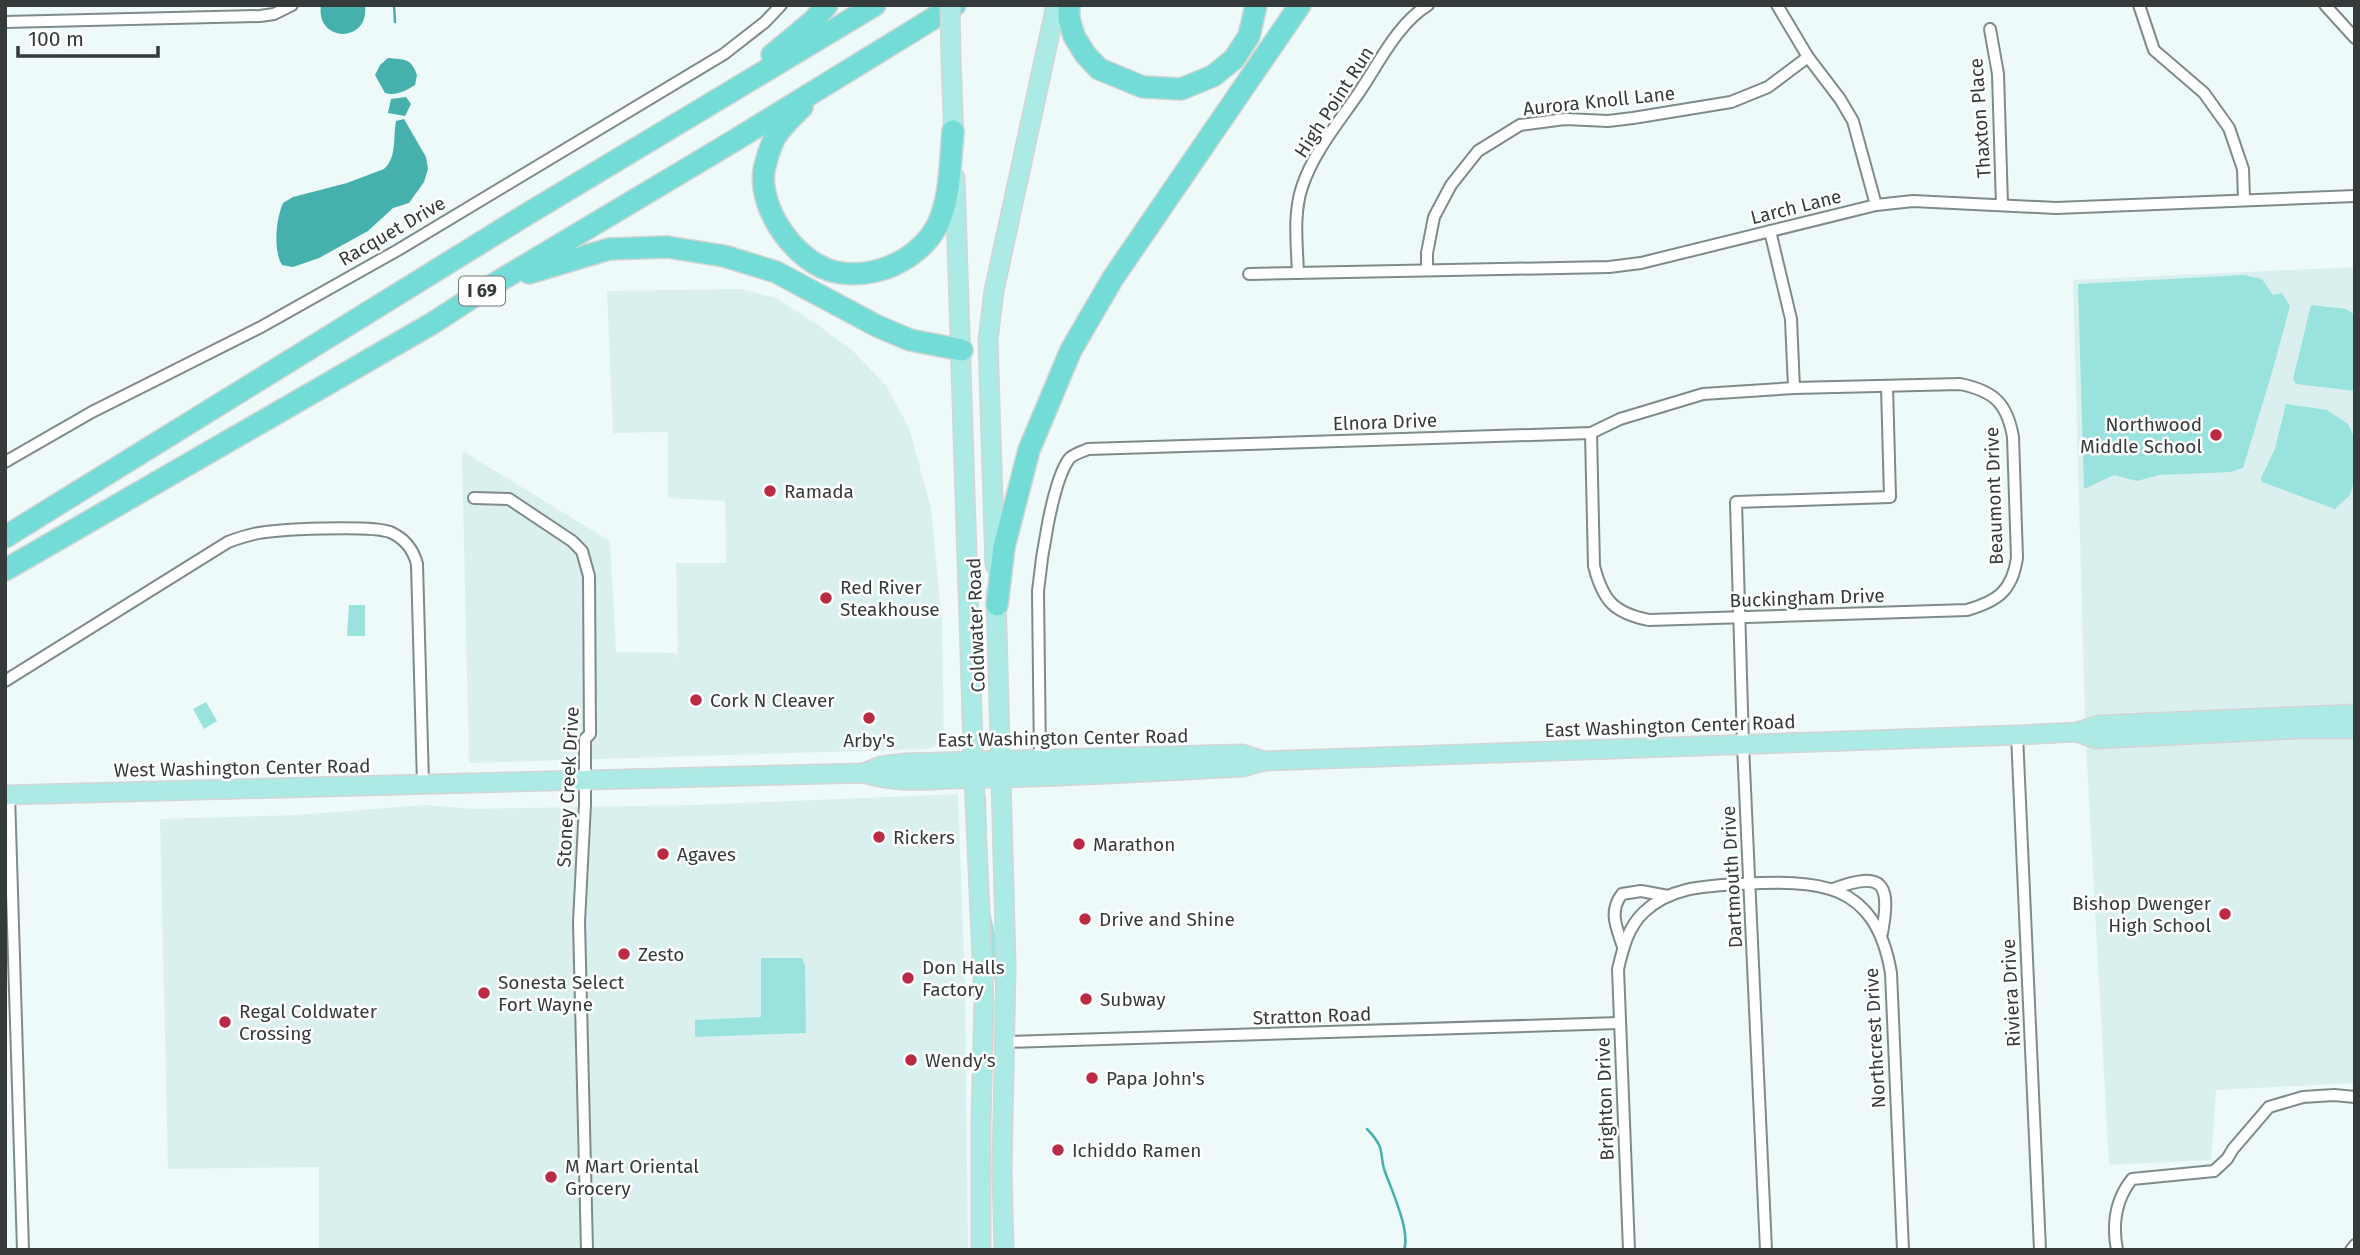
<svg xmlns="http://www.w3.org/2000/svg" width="2360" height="1255" font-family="'Fira Sans',sans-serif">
<rect width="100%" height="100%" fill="#edfaf9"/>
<g fill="#daf0ee">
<path d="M2355 267V706L2136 714 2085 720 2073 280Z"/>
<path d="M741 289 776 298 815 323 854 352 887 387 909 428 931 508 942 622 944 742 927 749 469 763 462 456 464 452 610 541 616 652 677 653 678 667 676 563H726L725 501 668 498V432L613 433 607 291Z"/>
<path d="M2355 734V1083L2216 1090 2211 1160 2109 1165 2086 745Z"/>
<path d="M958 794 965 986 968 1250H319V1167L168 1169 160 819 296 815 425 805 473 809 694 805Z"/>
</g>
<g fill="#99e2dd">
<path d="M2244 275 2262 279 2273 295 2282 293 2290 306 2273 369 2243 468 2231 472 2159 475 2137 481 2114 475 2084 489 2078 284Z"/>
<path d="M2311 305 2346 309 2355 315V391L2296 384 2293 379Z"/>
<path d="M2286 404 2327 410 2348 424 2355 439V477L2350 495 2335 509 2262 482 2261 478 2275 449Z"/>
<path d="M349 605H365V636H347Z"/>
<path d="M206 702 217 721 204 729 193 709Z"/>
<path d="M982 797H986L988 902 999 952 997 993 989 954Z"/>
<path d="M761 958H802L805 965 806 1033 695 1037V1020L761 1017Z"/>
</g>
<g fill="#46b1ac">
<path d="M321 5H365C370 44 315 43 321 5Z"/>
<path d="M388 58C404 60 411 57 417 75L415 85C405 91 397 96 385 93L375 75 380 65Z"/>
<path d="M406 97 411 104 405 116 388 113 391 99Z"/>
<path d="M404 119 426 157 428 169 424 182 409 203 393 208 368 231 319 258 293 267 282 265C273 250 276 219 283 203L293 197 347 183 384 169C397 158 393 137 396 121Z"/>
</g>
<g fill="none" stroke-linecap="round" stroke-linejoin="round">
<g stroke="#46b1ac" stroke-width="2.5">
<path d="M394 5 395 22"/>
<path d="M1367 1129C1372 1134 1377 1140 1380 1147 1382 1154 1382 1162 1384 1169 1391 1189 1411 1231 1404 1250"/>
</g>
<defs>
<g id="street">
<path d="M1777 5 1808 57 1840 99 1853 121 1876 205"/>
<path d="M2139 5 2154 50 2204 93 2229 128 2243 169 2244 199"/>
<path d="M2325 5 2355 38"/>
<path d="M5 22 260 16 274 14 292 5"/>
<path d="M1990 29 1998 74 2002 205"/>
<path d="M1770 231 1791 319 1794 388"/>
<path d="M1427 270V253L1434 217 1451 185 1478 151 1520 125 1565 119 1608 121 1633 118 1731 102 1768 87 1808 57"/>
<path d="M1298 273C1297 245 1293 214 1302 187 1313 153 1338 123 1358 94 1378 65 1397 24 1428 5"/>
<path d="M1249 274 1609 267 1641 263 1876 205 1913 201 2056 208 2355 196"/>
<path d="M5 462 92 412 261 327 398 250 724 54 765 22 781 5"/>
<path d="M474 498 509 499 572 541 582 551 589 576 590 734 585 739V804L579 922 587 1250"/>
<path d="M5 681 228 542C236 539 245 536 254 534 275 529 371 525 390 532 404 538 413 549 417 564L423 784"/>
<path d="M2017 735 2040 1250"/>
<path d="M1040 760 1038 591C1041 560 1052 482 1069 459 1073 454 1082 452 1088 449L1591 433 1620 419 1703 394 1794 388 1960 384C1994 391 2007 403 2013 437L2017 558C2012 591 1998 601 1967 610L1649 620C1614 613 1603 601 1594 566L1591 433"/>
<path d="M9 795 23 1250"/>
<path d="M1833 889C1884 870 1891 884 1882 933"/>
<path d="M1623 947C1617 928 1608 912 1622 894L1641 891 1668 896"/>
<path d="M1005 1042 1619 1023"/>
<path d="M1629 1250 1618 969C1623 948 1628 927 1644 912 1670 887 1705 886 1739 884 1818 880 1875 880 1891 973L1903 1250"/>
<path d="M1766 1250 1743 745 1736 502 1890 497 1887 386"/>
<path d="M2117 1250C2112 1224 2116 1199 2132 1179L2214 1171 2227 1159 2233 1149 2269 1107 2303 1097 2334 1095 2355 1097"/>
<path d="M2351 1250 2355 1245"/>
</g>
<g id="primary">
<path d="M951 59 954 143"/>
<path d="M955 178 974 778 984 1002 981 1120V1250"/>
<path d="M995 565 988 340 994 291 1056 5"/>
<path d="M996 593 1006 966 1002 1171 1004 1250"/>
<path d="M2077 732 2097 739 2297 729H2355"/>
<path d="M864 773 881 766 906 763 1242 754 1264 761"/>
<path d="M5 795 864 773C900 785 938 779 975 778 1065 778 1154 771 1243 767L1264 761 2017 735 2077 732 2099 725 2355 714"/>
</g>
<g id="highway">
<path d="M1069 5V19L1074 36 1085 54 1099 69 1143 87 1181 89 1213 76 1234 59 1249 36 1256 5"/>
<path d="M772 55 813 21 827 5"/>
<path d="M802 107C793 116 780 128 774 139 770 148 766 161 764 170 758 210 797 264 836 272 861 277 887 271 908 257 920 249 930 239 937 226 951 198 950 162 953 131"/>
<path d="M529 273 609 249 667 247 724 256 776 272 877 326 910 340 962 350"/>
<path d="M5 537 524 216 875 5"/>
<path d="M5 570 433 323 479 293 732 142 955 5"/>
<path d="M997 605 1004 547 1029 450 1071 350 1113 278 1300 5"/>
</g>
</defs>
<use href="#street" stroke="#7f8b8a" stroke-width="14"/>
<use href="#primary" stroke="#d3d4d4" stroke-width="21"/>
<use href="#highway" stroke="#d3d4d4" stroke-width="24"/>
<use href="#street" stroke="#fff" stroke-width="10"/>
<use href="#primary" stroke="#aceae6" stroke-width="18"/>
<use href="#highway" stroke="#74dcd6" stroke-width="21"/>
<defs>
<path id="primary-bridge" d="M950 5 951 59"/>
</defs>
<use href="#primary-bridge" stroke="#d3d4d4" stroke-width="21" stroke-linecap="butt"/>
<use href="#primary-bridge" stroke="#aceae6" stroke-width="18"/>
</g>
<g fill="#bb2a43" stroke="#fff" stroke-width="2.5">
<circle cx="2216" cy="435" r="7"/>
<circle cx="770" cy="491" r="7"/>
<circle cx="826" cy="598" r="7"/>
<circle cx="696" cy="700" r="7"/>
<circle cx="869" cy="718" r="7"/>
<circle cx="879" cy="837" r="7"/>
<circle cx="1079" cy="844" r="7"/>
<circle cx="663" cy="854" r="7"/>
<circle cx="2225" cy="914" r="7"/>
<circle cx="1085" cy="919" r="7"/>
<circle cx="624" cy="954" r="7"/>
<circle cx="908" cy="978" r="7"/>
<circle cx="484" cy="993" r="7"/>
<circle cx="1086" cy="999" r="7"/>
<circle cx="225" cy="1022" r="7"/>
<circle cx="911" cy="1060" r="7"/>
<circle cx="1092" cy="1078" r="7"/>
<circle cx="1058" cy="1150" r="7"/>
<circle cx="551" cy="1177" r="7"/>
</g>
<g text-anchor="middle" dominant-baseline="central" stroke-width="5" stroke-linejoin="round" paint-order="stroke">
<rect fill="#fff" stroke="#727675" stroke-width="2" x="459" y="276.5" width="46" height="29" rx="5"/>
<g font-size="18" font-weight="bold" fill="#353b3a">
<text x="482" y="291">I 69</text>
</g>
<g font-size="19" fill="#353b3a" stroke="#fff">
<text transform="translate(1599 101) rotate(-6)">Aurora Knoll Lane</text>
<text transform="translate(1334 102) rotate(-57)">High Point Run</text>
<text transform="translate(1980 118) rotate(-94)">Thaxton Place</text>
<text transform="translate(1796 207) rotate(-14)">Larch Lane</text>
<text transform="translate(392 231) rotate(-30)">Racquet Drive</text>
<text transform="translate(1385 422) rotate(-2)">Elnora Drive</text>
<text transform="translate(1994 496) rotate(-92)">Beaumont Drive</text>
<text transform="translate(1807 598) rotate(-2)">Buckingham Drive</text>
<text transform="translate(976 625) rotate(-92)">Coldwater Road</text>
<text transform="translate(1670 726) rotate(-2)">East Washington Center Road</text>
<text transform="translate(1063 738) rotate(-1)">East Washington Center Road</text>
<text transform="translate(242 768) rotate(-1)">West Washington Center Road</text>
<text transform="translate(568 787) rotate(-87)">Stoney Creek Drive</text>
<text transform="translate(1732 877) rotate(-93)">Dartmouth Drive</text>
<text transform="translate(2011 993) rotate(-93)">Riviera Drive</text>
<text transform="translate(1312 1016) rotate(-2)">Stratton Road</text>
<text transform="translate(1875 1038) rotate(-93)">Northcrest Drive</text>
<text transform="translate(1605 1099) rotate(-92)">Brighton Drive</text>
</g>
<g font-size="19" fill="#353b3a" stroke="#fff" text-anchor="start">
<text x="2202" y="424" text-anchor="end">Northwood<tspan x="2202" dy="22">Middle School</tspan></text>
<text x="784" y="491">Ramada</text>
<text x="840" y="587">Red River<tspan x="840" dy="22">Steakhouse</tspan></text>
<text x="710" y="700">Cork N Cleaver</text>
<text x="869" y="740" text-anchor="middle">Arby's</text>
<text x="893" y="837">Rickers</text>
<text x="1093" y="844">Marathon</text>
<text x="677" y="854">Agaves</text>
<text x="2211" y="903" text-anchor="end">Bishop Dwenger<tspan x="2211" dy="22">High School</tspan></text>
<text x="1099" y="919">Drive and Shine</text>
<text x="638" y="954">Zesto</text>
<text x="922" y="967">Don Halls<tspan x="922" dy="22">Factory</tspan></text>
<text x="498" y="982">Sonesta Select<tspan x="498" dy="22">Fort Wayne</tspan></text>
<text x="1100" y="999">Subway</text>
<text x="239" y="1011">Regal Coldwater<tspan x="239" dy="22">Crossing</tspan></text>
<text x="925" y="1060">Wendy's</text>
<text x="1106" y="1078">Papa John's</text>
<text x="1072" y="1150">Ichiddo Ramen</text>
<text x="565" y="1166">M Mart Oriental<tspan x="565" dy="22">Grocery</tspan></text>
</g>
</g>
<rect width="2360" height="1255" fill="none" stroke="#353b3a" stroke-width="14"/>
<path d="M18 46v10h140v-10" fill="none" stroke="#353b3a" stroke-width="3.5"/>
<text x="28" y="46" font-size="21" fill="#353b3a" stroke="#ffffff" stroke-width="5" paint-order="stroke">100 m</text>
</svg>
